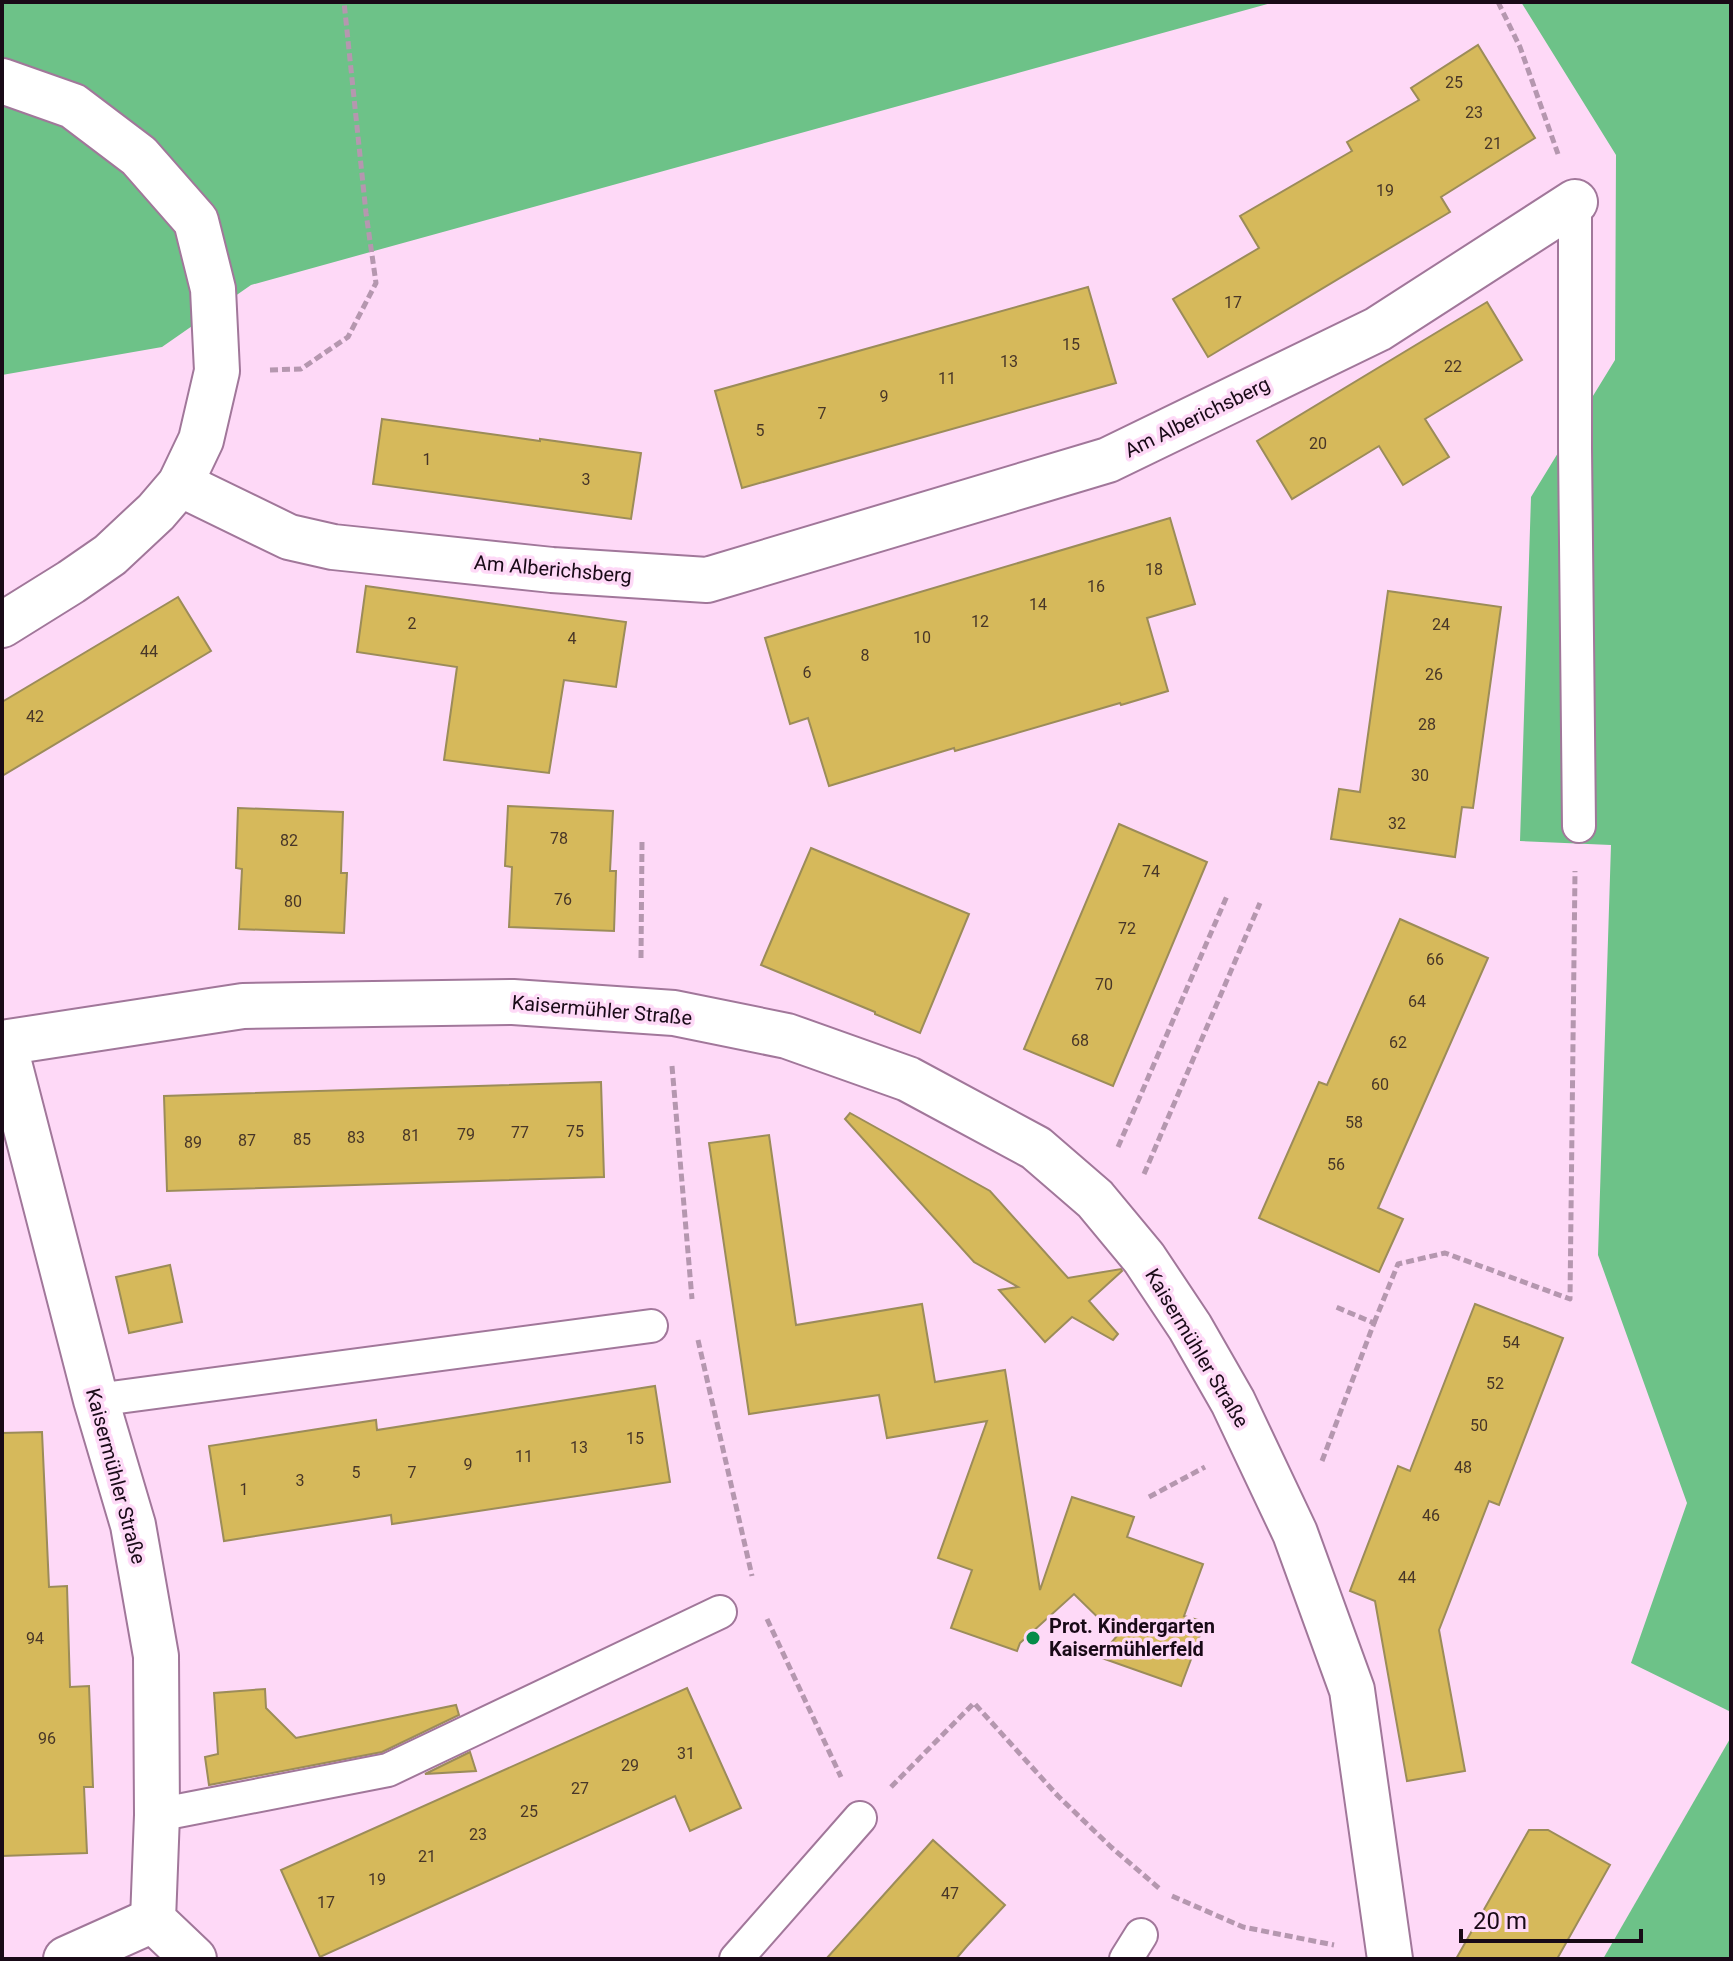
<svg xmlns="http://www.w3.org/2000/svg" width="1733" height="1961" font-family="Roboto,sans-serif">
<rect width="100%" height="100%" fill="#fed9f7"/>
<g fill="#6dc288">
<path d="M2 2H1275L251 285 162 347 2 375Z"/>
<path d="M1521 2H1731V1712L1631 1663 1687 1503 1598 1255 1611 845 1520 841 1531 497 1615 360 1616 155Z"/>
<path d="M1731 1737V1959H1603Z"/>
</g>
<g fill="#d6b95b" stroke="#9c8c59" stroke-width="2">
<path d="M1478 45 1535 138 1441 197 1450 212 1208 357 1173 299 1259 248 1240 216 1352 151 1347 142 1419 100 1411 88Z"/>
<path d="M1088 287 1116 383 742 488 715 391Z"/>
<path d="M1487 302 1522 360 1425 419 1449 457 1403 485 1379 446 1292 499 1257 441Z"/>
<path d="M382 419 540 441V439L641 453 631 519 373 484Z"/>
<path d="M1170 518 1195 604 1147 618 1168 691 1121 705 1120 703 955 751 954 748 829 786 808 718 790 724 765 638Z"/>
<path d="M366 586 626 622 616 687 564 680 549 773 444 760 457 667 357 652Z"/>
<path d="M1388 591 1501 607 1473 808 1462 807 1455 857 1331 839 1339 789 1360 792Z"/>
<path d="M178 597 211 651 2 776V702Z"/>
<path d="M508 806 613 811 610 871H616L614 931 509 927 512 867 505 866Z"/>
<path d="M238 808 343 812 341 873H347L344 933 239 929 242 869 236 868Z"/>
<path d="M1119 824 1207 862 1113 1086 1024 1049Z"/>
<path d="M811 848 969 914 920 1033 875 1014V1012L761 965Z"/>
<path d="M1400 919 1488 958 1378 1208 1403 1219 1379 1272 1259 1218 1319 1082 1327 1085Z"/>
<path d="M601 1082 604 1177 167 1191 164 1096Z"/>
<path d="M850 1113 990 1191 1068 1278 1121 1269 1122 1271 1089 1301 1118 1334 1113 1340 1072 1317 1045 1342 999 1290 1018 1287 974 1262 845 1119Z"/>
<path d="M769 1135 796 1325 922 1304 935 1382 1005 1370 1040 1590 1072 1497 1134 1517 1127 1537 1203 1564 1184 1616 1205 1622 1181 1686 1099 1657 1117 1636 1074 1594 1020 1643 1017 1651 951 1628 972 1570 938 1558 987 1421 887 1438 879 1395 749 1414 709 1143Z"/>
<path d="M170 1265 182 1322 129 1333 116 1277Z"/>
<path d="M1475 1304 1563 1338 1499 1505 1489 1501 1439 1630 1465 1771 1407 1781 1375 1601 1350 1591 1398 1466 1410 1471Z"/>
<path d="M655 1386 670 1482 392 1524 391 1515 224 1541 209 1446 376 1420 377 1430Z"/>
<path d="M42 1432 49 1587 67 1586 70 1687 89 1686 93 1787H84L87 1853 2 1856V1433Z"/>
<path d="M687 1688 741 1808 690 1831 675 1796 320 1957 281 1870Z"/>
<path d="M265 1689 266 1708 296 1738 456 1705 459 1715 382 1752 209 1785 205 1757 218 1754 214 1693Z"/>
<path d="M470 1752 476 1771 425 1774Z"/>
<path d="M1529 1830H1548L1610 1865 1557 1959H1456Z"/>
<path d="M933 1840 1005 1905 967 1946 956 1959H826Z"/>
</g>
<g fill="none" stroke-linecap="round" stroke-linejoin="round">
<defs>
<g id="service">
<path d="M1575 202V448L1579 826"/>
<path d="M96 1400 651 1326"/>
<path d="M157 1815 388 1770 720 1612"/>
<path d="M736 1959 860 1818"/>
<path d="M1126 1959 1141 1935"/>
</g>
<g id="minor">
<path d="M180 484 289 537 333 547 552 570 707 580 1108 460 1378 329 1575 202"/>
<path d="M2 1043 243 1006 513 1002 674 1013 787 1036 908 1079 1036 1148 1095 1199 1144 1258 1190 1327 1233 1402 1295 1533 1352 1690 1390 1959"/>
<path d="M4 1043 96 1400 133 1525 156 1656 157 1815 153 1920 194 1959"/>
<path d="M66 1959 153 1920"/>
</g>
<path id="tertiary" d="M2 81 73 106 139 156 196 221 213 289 217 371 201 440 180 484 156 512 110 555 71 582 2 625"/>
</defs>
<use href="#service" stroke="#a1779a" stroke-width="36"/>
<use href="#minor" stroke="#a1779a" stroke-width="48"/>
<use href="#tertiary" stroke="#a1779a" stroke-width="48"/>
<g stroke="#b597af" stroke-width="5" stroke-dasharray="8 4" stroke-linecap="butt">
<path d="M1498 2 1520 47 1558 154"/>
<path d="M270 370 301 369 348 337 376 283 366 213 344 2"/>
<path d="M641 958 642 842"/>
<path d="M672 1066 692 1299"/>
<path d="M1118 1147 1227 896"/>
<path d="M1144 1174 1260 903"/>
<path d="M1374 1323 1398 1264 1445 1253 1570 1299 1575 871"/>
<path d="M698 1340 752 1576"/>
<path d="M1322 1461 1374 1323 1336 1307"/>
<path d="M1149 1497 1205 1467"/>
<path d="M767 1619 841 1777"/>
<path d="M891 1787 974 1703 1058 1796 1111 1847 1160 1889"/>
<path d="M1172 1896 1243 1927 1334 1945"/>
</g>
<use href="#service" stroke="#fff" stroke-width="32"/>
<use href="#minor" stroke="#fff" stroke-width="44"/>
<use href="#tertiary" stroke="#fff" stroke-width="44"/>
</g>
<circle fill="#058c49" stroke="#fed9f7" stroke-width="3" cx="1033" cy="1638" r="8"/>
<g text-anchor="middle" dominant-baseline="central" stroke-width="7" stroke-linejoin="round" paint-order="stroke">
<g font-size="16" fill="#483628">
<text x="1454" y="82">25</text>
<text x="1474" y="112">23</text>
<text x="1493" y="143">21</text>
<text x="1385" y="190">19</text>
<text x="1233" y="302">17</text>
<text x="1071" y="344">15</text>
<text x="1009" y="361">13</text>
<text x="1453" y="366">22</text>
<text x="947" y="378">11</text>
<text x="884" y="396">9</text>
<text x="822" y="413">7</text>
<text x="760" y="430">5</text>
<text x="1318" y="443">20</text>
<text x="427" y="459">1</text>
<text x="586" y="479">3</text>
<text x="1154" y="569">18</text>
<text x="1096" y="586">16</text>
<text x="1038" y="604">14</text>
<text x="980" y="621">12</text>
<text x="412" y="623">2</text>
<text x="1441" y="624">24</text>
<text x="922" y="637">10</text>
<text x="572" y="638">4</text>
<text x="149" y="651">44</text>
<text x="865" y="655">8</text>
<text x="807" y="672">6</text>
<text x="1434" y="674">26</text>
<text x="35" y="716">42</text>
<text x="1427" y="724">28</text>
<text x="1420" y="775">30</text>
<text x="1397" y="823">32</text>
<text x="559" y="838">78</text>
<text x="289" y="840">82</text>
<text x="1151" y="871">74</text>
<text x="563" y="899">76</text>
<text x="293" y="901">80</text>
<text x="1127" y="928">72</text>
<text x="1435" y="959">66</text>
<text x="1104" y="984">70</text>
<text x="1417" y="1001">64</text>
<text x="1080" y="1040">68</text>
<text x="1398" y="1042">62</text>
<text x="1380" y="1084">60</text>
<text x="1354" y="1122">58</text>
<text x="575" y="1131">75</text>
<text x="520" y="1132">77</text>
<text x="466" y="1134">79</text>
<text x="411" y="1135">81</text>
<text x="356" y="1137">83</text>
<text x="302" y="1139">85</text>
<text x="247" y="1140">87</text>
<text x="193" y="1142">89</text>
<text x="1336" y="1164">56</text>
<text x="1511" y="1342">54</text>
<text x="1495" y="1383">52</text>
<text x="1479" y="1425">50</text>
<text x="635" y="1438">15</text>
<text x="579" y="1447">13</text>
<text x="524" y="1456">11</text>
<text x="468" y="1464">9</text>
<text x="1463" y="1467">48</text>
<text x="356" y="1472">5</text>
<text x="412" y="1472">7</text>
<text x="300" y="1480">3</text>
<text x="244" y="1489">1</text>
<text x="1431" y="1515">46</text>
<text x="1407" y="1577">44</text>
<text x="35" y="1638">94</text>
<text x="47" y="1738">96</text>
<text x="686" y="1753">31</text>
<text x="630" y="1765">29</text>
<text x="580" y="1788">27</text>
<text x="529" y="1811">25</text>
<text x="478" y="1834">23</text>
<text x="427" y="1856">21</text>
<text x="377" y="1879">19</text>
<text x="950" y="1893">47</text>
<text x="326" y="1902">17</text>
</g>
<g font-size="20" fill="#190a17" stroke="#fed9f7">
<text transform="translate(1197 417) rotate(-26)">Am Alberichsberg</text>
<text transform="translate(553 569) rotate(5)">Am Alberichsberg</text>
<text transform="translate(602 1010) rotate(5)">Kaisermühler Straße</text>
<text transform="translate(1197 1348) rotate(59)">Kaisermühler Straße</text>
<text transform="translate(116 1476) rotate(75)">Kaisermühler Straße</text>
</g>
<g font-size="20" font-weight="bold" fill="#190a17" stroke="#fed9f7" text-anchor="start">
<text x="1049" y="1626">Prot. Kindergarten<tspan x="1049" dy="23">Kaisermühlerfeld</tspan></text>
</g>
</g>
<rect width="1733" height="1961" fill="none" stroke="#190a17" stroke-width="8"/>
<path d="M1461 1929v12h180v-12" fill="none" stroke="#190a17" stroke-width="4"/>
<text x="1473" y="1929" font-size="24" fill="#190a17" stroke="#fed9f7" stroke-width="6" paint-order="stroke">20 m</text>
</svg>
